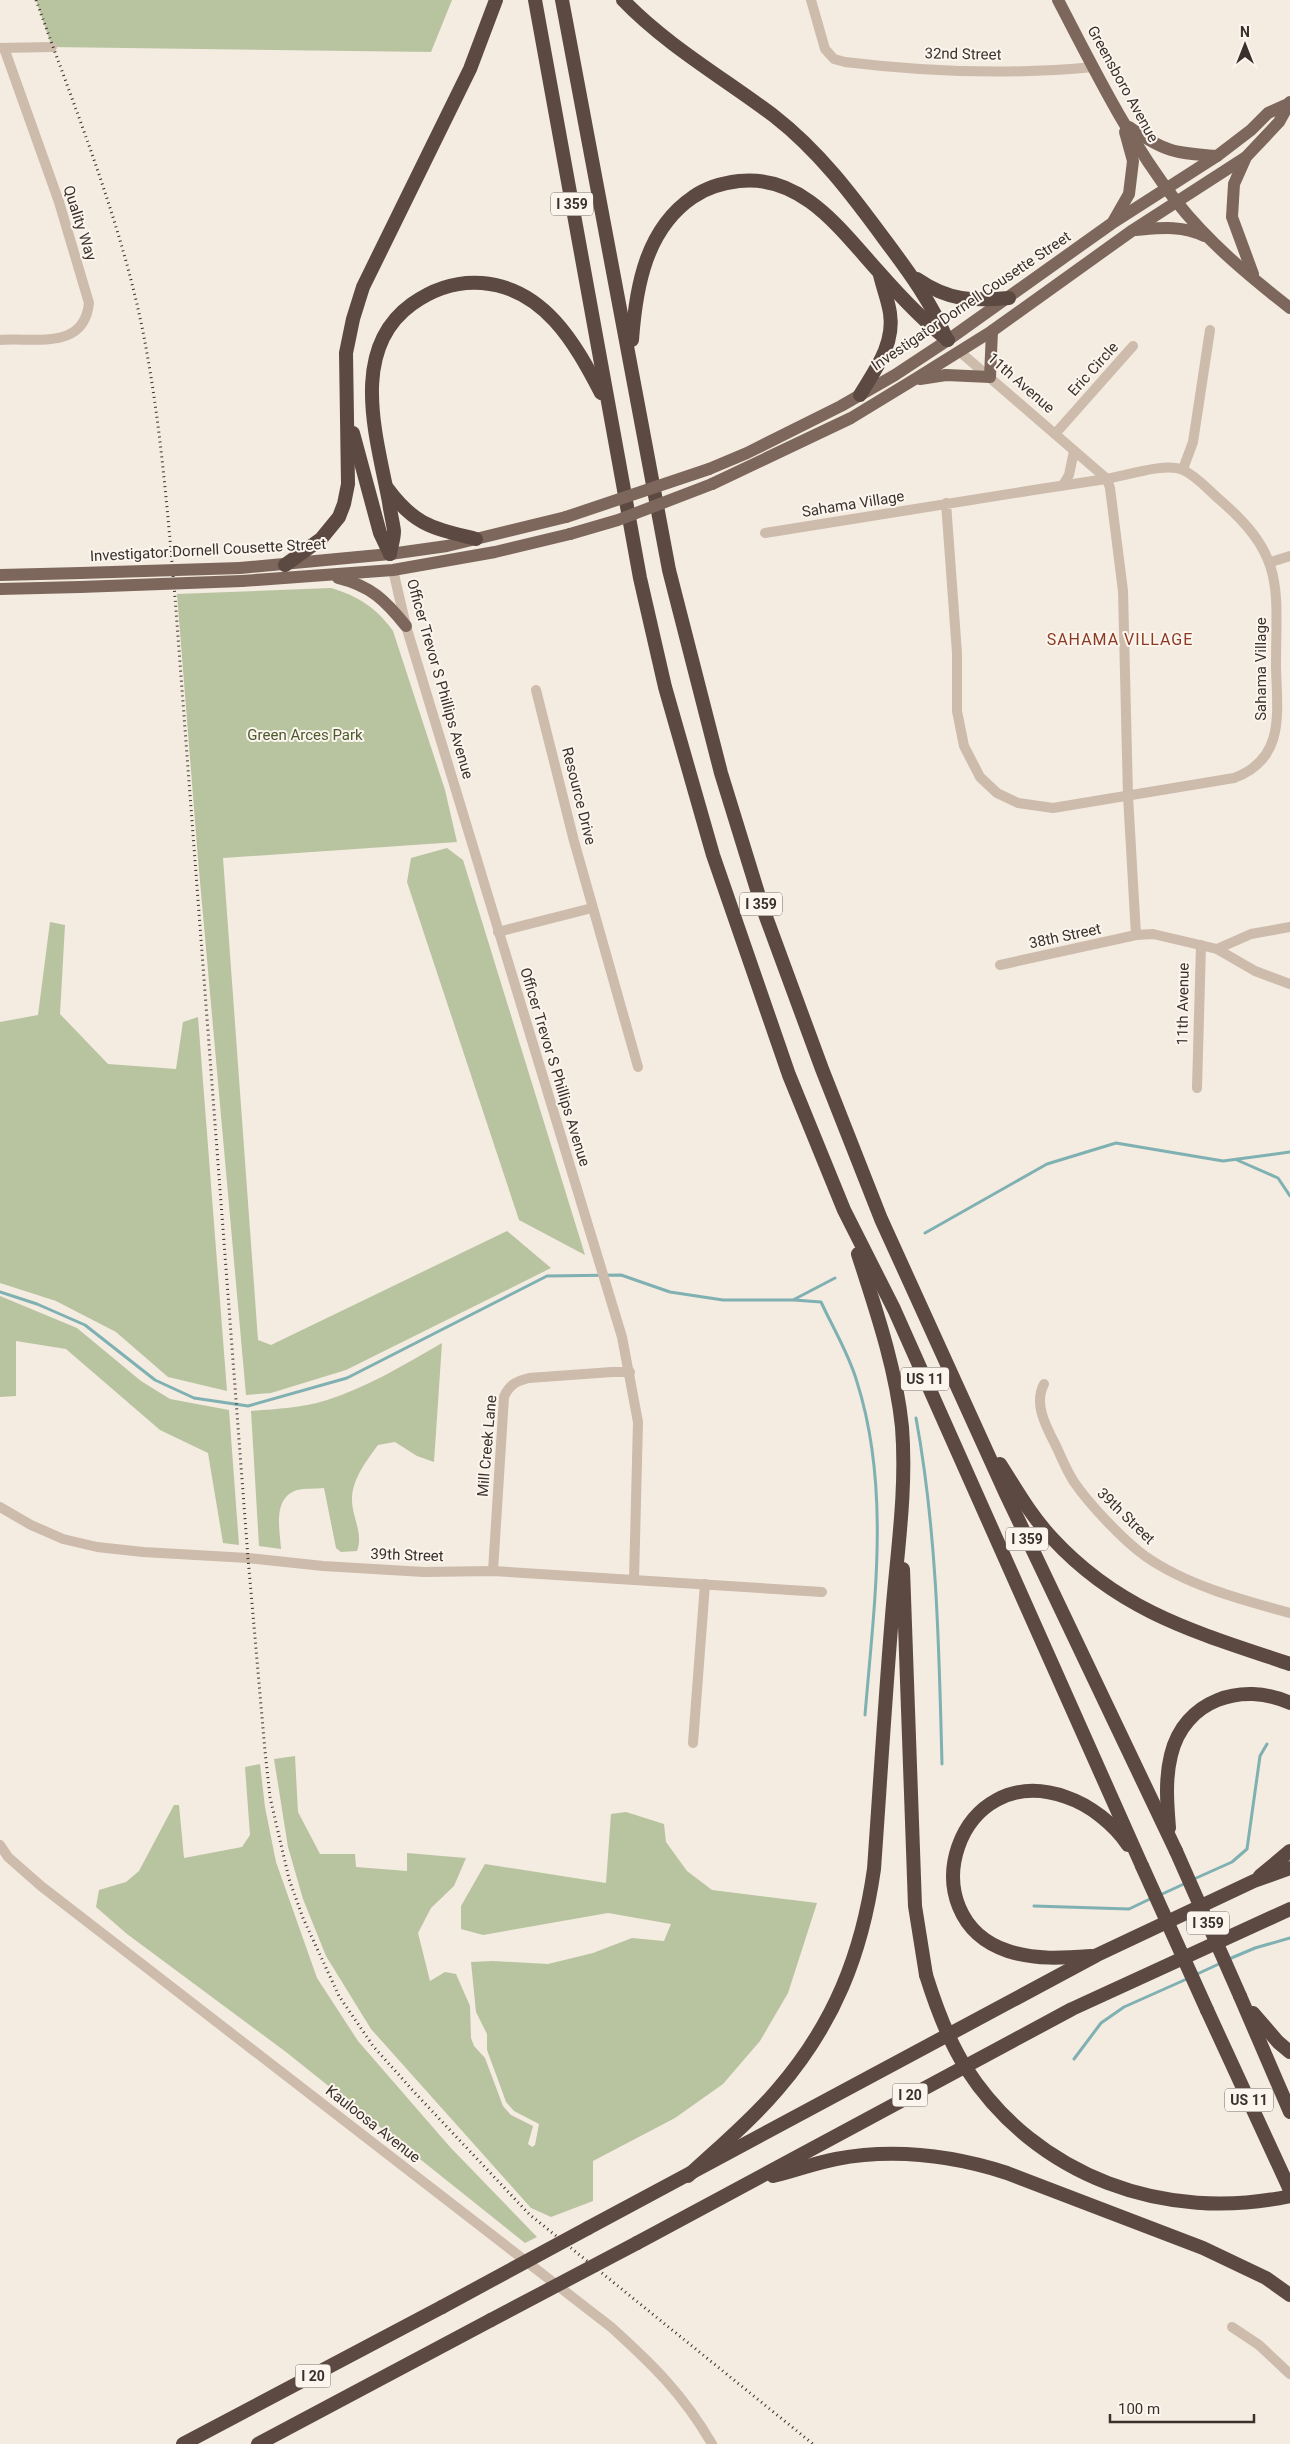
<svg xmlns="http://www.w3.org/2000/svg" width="1290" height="2444" font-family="Roboto,sans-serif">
<rect width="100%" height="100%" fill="#f4ebe1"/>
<g fill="#b8c4a0">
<path d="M36 0H452L431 52 52 47Z"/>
<path d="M331 588C358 596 377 608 393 631L445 790 457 842 223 858 258 1340 271 1345 507 1231 551 1268 346 1370 271 1393 246 1395 198 859 177 594Z"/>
<path d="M447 848 463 860 585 1255 519 1220 407 882 411 858Z"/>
<path d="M50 922 65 925 60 1014 108 1064 176 1069 183 1022 198 1017 227 1391 168 1377 116 1332 56 1301 0 1283V1022L38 1015Z"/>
<path d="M0 1296 77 1328 141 1381 170 1399 229 1410 239 1545 223 1543 208 1453 160 1430 66 1349 16 1341V1396L0 1397Z"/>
<path d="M442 1343 434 1462 417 1456 395 1442 378 1445C367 1460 353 1478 352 1497 351 1516 364 1533 357 1551L341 1552 336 1548 324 1488C316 1489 305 1488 297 1490 272 1498 280 1531 281 1549L259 1546 251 1411C275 1409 301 1408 324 1401 366 1388 404 1365 442 1343Z"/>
<path d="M295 1756 298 1812 320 1854H355L356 1867 407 1871V1853L466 1858 454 1886 431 1908 418 1933 430 1981 445 1972 456 1974 470 2006 471 2038 474 2046 485 2058 503 2106 511 2115 533 2126 528 2144 532 2147 535 2145 539 2124 514 2111 506 2102 501 2088 487 2050V2034L476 2012 471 1962 493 1961 548 1964 593 1953 632 1938 664 1941 671 1924 608 1913 483 1935 461 1929V1906L485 1864 606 1883 611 1814 626 1812 664 1824 666 1842 687 1871 712 1890 817 1903 788 1993 760 2041 723 2084 675 2118 593 2161V2201L551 2217 531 2208 371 2029 326 1956 303 1899 288 1847 274 1759Z"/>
<path d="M260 1764 265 1807 276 1862 317 1978 358 2041 450 2147 537 2237 525 2243 286 2052 127 1934 96 1907 99 1890 126 1882 139 1871 174 1805H179L184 1858 242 1847 250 1835 245 1767Z"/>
</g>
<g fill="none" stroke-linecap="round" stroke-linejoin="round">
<g stroke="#7fb0b2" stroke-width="3">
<path d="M1237 1160 1278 1178 1290 1196"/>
<path d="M925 1233 1047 1164 1116 1143 1223 1161 1290 1152"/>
<path d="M0 1292 37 1304 85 1325 155 1380 194 1398 248 1406 347 1378 547 1276 621 1275 670 1292 723 1300H793L835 1278"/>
<path d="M794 1300 821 1302C833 1328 849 1354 857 1382 891 1489 874 1605 865 1715"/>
<path d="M916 1418C937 1532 939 1648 942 1764"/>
<path d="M1194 1879 1232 1862 1247 1849 1260 1756 1267 1744"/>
<path d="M1160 1895 1186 1883"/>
<path d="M1034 1906 1129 1909 1152 1898"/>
<path d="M1229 1959 1255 1948 1290 1938"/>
<path d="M1195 1975 1221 1963"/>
<path d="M1074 2059 1101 2023 1124 2007 1189 1978"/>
</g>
<g stroke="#cdbbac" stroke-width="10">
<path d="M811 0 825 49 834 59 845 62C927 72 1011 75 1093 67"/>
<path d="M0 48 52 47"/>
<path d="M0 340C35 337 84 351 89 303L59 202 4 48"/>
<path d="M959 351 1107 479 1110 488 1123 591 1128 796 1136 935"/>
<path d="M1055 434 1133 346"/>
<path d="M1183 469 1193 442 1210 330"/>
<path d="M1063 485 1069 475 1074 451"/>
<path d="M765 533C878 515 992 496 1106 479 1126 476 1165 462 1183 470 1197 476 1209 491 1220 500 1286 557 1276 587 1276 667 1277 712 1286 759 1234 778L1053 808 1018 803 997 793 980 777 964 746 957 711V653L946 503"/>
<path d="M1271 562 1290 556"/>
<path d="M393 570 406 626 622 1337 638 1422 634 1580"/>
<path d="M536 690 574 841 638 1067"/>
<path d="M498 932 592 908"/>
<path d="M1217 949 1251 934 1290 927"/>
<path d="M1000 965 1136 935 1153 934 1217 949 1255 971 1290 984"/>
<path d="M1197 1088 1201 945"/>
<path d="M1044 1384C1033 1405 1047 1428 1057 1448 1062 1459 1067 1471 1074 1482 1089 1504 1123 1540 1145 1556 1186 1585 1242 1600 1290 1613"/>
<path d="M0 1507 31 1525 63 1539 97 1547 143 1552 248 1558 323 1566 424 1572 493 1571 822 1592"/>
<path d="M493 1571 504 1397C509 1385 516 1381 529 1378L612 1372H630"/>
<path d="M693 1743 705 1584"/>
<path d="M0 1845 8 1857 41 1886 611 2327C653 2365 683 2394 712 2444"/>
<path d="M1232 2327 1259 2345 1290 2374"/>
</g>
<g stroke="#7d675c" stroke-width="12">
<path d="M1058 0C1094 69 1128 139 1176 201 1208 242 1249 276 1290 308"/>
<path d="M1129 127C1165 152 1174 153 1217 156"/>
<path d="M1113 222 1129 194 1133 161 1125 132"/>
<path d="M1136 230C1160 228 1182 225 1204 236"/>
<path d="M1253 274 1232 217 1234 184 1246 157 1279 122 1290 102"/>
<path d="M920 379 946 375 990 377 992 331"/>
<path d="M709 469 747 453 841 406 895 375 948 340 1111 224 1217 156 1251 130 1268 113 1288 104"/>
<path d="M712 484 851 418 915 379 992 331 1133 230 1246 157"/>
<path d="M240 568 390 554 447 546 566 517"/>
<path d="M0 575 81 573"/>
<path d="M338 578C371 586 385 600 406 626"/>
<path d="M242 581 393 570 495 552 570 534"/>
<path d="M0 589 80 587"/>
</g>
<g stroke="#5c4a42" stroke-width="14">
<path d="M535 0 640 578 665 687 713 855 789 1075 844 1210 894 1309 1142 1866"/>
<path d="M562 0 669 570 721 773 762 906 822 1069 881 1219 1006 1494 1176 1851"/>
<path d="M623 0C666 45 725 79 774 116 819 151 852 195 885 240 909 272 932 303 947 340"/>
<path d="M917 279C949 301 972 301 1009 298"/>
<path d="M632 340C636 286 646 229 693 197 707 187 722 183 739 181 802 174 841 230 878 271 900 296 922 320 948 340"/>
<path d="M860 395C875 370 895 344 890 313 888 300 883 288 880 275"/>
<path d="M353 433 380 533 390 554"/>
<path d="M387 488C415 526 433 528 476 539"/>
<path d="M390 554C391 547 394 539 394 531 393 522 390 511 389 502 377 438 348 350 412 304 433 289 456 281 482 283 544 288 575 343 601 393"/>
<path d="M285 565 321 539 339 517 344 504 348 484 346 353 353 319 363 287 470 69 496 0"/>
<path d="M1000 1464C1016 1489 1031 1516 1052 1538 1120 1612 1198 1633 1290 1664"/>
<path d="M903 1569 915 1906 926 1975"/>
<path d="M1169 1828C1167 1803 1165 1779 1171 1755 1184 1700 1242 1681 1290 1703"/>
<path d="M1260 1876 1290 1851"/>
<path d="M1091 1956C1063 1958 1035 1960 1008 1951 907 1917 957 1758 1066 1797 1090 1805 1114 1824 1128 1845"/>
<path d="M1240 1996 1290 2112"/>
<path d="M1207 2010 1290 2190"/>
<path d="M1253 2013 1278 2042 1290 2052"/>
<path d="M688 2176C718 2148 751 2121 778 2089 834 2024 862 1954 874 1869 880 1785 885 1700 892 1616 897 1553 907 1490 902 1427 896 1368 876 1310 858 1254"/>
<path d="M773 2176C794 2171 815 2163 836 2159 895 2148 951 2155 1007 2173L1203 2248 1266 2278 1290 2295"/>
<path d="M588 2228 1097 1955 1254 1881 1290 1868"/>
<path d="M637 2243 1072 2009 1290 1909"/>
<path d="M183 2444 442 2307"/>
<path d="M258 2444 491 2320"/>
</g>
<path stroke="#3b302b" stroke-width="3" stroke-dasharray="1 4" stroke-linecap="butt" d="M36 0C74 106 119 216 142 327 160 416 167 506 175 597L248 1558 265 1751 270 1797 289 1879 303 1918 339 1996 373 2046 416 2094 529 2214 813 2444"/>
<g stroke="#7d675c" stroke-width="12">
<path d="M566 517 709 469"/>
<path d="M570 534 618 520 712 484"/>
<path d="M81 573 240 568"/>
<path d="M80 587 242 581"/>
</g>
<g stroke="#5c4a42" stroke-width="14">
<path d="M1176 1851 1240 1996"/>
<path d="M1142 1866 1207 2010"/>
<path d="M926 1975C936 2007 948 2040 966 2068 1036 2177 1166 2223 1290 2196"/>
<path d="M442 2307 588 2228"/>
<path d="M491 2320 637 2243"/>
</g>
</g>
<g text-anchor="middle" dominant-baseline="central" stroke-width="4" stroke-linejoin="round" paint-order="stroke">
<g fill="#fbf5ee" stroke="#756b66" stroke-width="1">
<rect x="551" y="192.5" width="42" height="23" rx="4"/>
<rect x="740" y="892.5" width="42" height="23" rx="4"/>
<rect x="901" y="1367.5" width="48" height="23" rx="4"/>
<rect x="1006" y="1527.5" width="42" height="23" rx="4"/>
<rect x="1187" y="1911.5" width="42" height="23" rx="4"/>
<rect x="892.5" y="2083.5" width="35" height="23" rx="4"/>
<rect x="1225" y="2088.5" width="48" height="23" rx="4"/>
<rect x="295.5" y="2364.5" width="35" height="23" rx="4"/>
</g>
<g font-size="14" font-weight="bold" fill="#3b302b">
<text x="572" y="204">I 359</text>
<text x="761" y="904">I 359</text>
<text x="925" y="1379">US 11</text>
<text x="1027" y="1539">I 359</text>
<text x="1208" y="1923">I 359</text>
<text x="910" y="2095">I 20</text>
<text x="1249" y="2100">US 11</text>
<text x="313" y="2376">I 20</text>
</g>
<g font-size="15" fill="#3b302b" stroke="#fbf5ee">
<text transform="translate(963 54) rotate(1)">32nd Street</text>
<text transform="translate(1123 84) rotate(61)">Greensboro Avenue</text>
<text transform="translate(80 223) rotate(72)">Quality Way</text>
<text transform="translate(971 301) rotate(-34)">Investigator Dornell Cousette Street</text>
<text transform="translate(1093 369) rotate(-48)">Eric Circle</text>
<text transform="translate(1021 383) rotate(41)">11th Avenue</text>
<text transform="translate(853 504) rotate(-9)">Sahama Village</text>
<text transform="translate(208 550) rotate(-3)">Investigator Dornell Cousette Street</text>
<text transform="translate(1261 669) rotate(-90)">Sahama Village</text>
<text transform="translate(440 679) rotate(74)">Officer Trevor S Phillips Avenue</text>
<text transform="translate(579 796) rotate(76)">Resource Drive</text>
<text transform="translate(1065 936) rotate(-12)">38th Street</text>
<text transform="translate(1183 1004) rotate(-89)">11th Avenue</text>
<text transform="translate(555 1067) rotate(73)">Officer Trevor S Phillips Avenue</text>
<text transform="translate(487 1446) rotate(-85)">Mill Creek Lane</text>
<text transform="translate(1126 1516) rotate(44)">39th Street</text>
<text transform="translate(407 1555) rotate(2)">39th Street</text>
<text transform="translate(373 2124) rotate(38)">Kauloosa Avenue</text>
</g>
<g font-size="15" fill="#4a5a2e" stroke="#fbf5ee">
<text x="305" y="735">Green Arces Park</text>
</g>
<g font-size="16" letter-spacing="1" fill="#8c3b22" stroke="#fbf5ee">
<text x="1120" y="639">SAHAMA VILLAGE</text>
</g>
</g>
<g transform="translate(1245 45)" stroke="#fbf5ee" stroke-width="4" paint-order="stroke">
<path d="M0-4L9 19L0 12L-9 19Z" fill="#3b302b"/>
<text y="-8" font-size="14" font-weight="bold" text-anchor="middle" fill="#3b302b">N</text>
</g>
<path d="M1110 2414v8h144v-8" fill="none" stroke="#3b302b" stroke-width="2.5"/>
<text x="1118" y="2414" font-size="15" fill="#3b302b" stroke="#fbf5ee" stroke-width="4" paint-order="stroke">100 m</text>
</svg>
